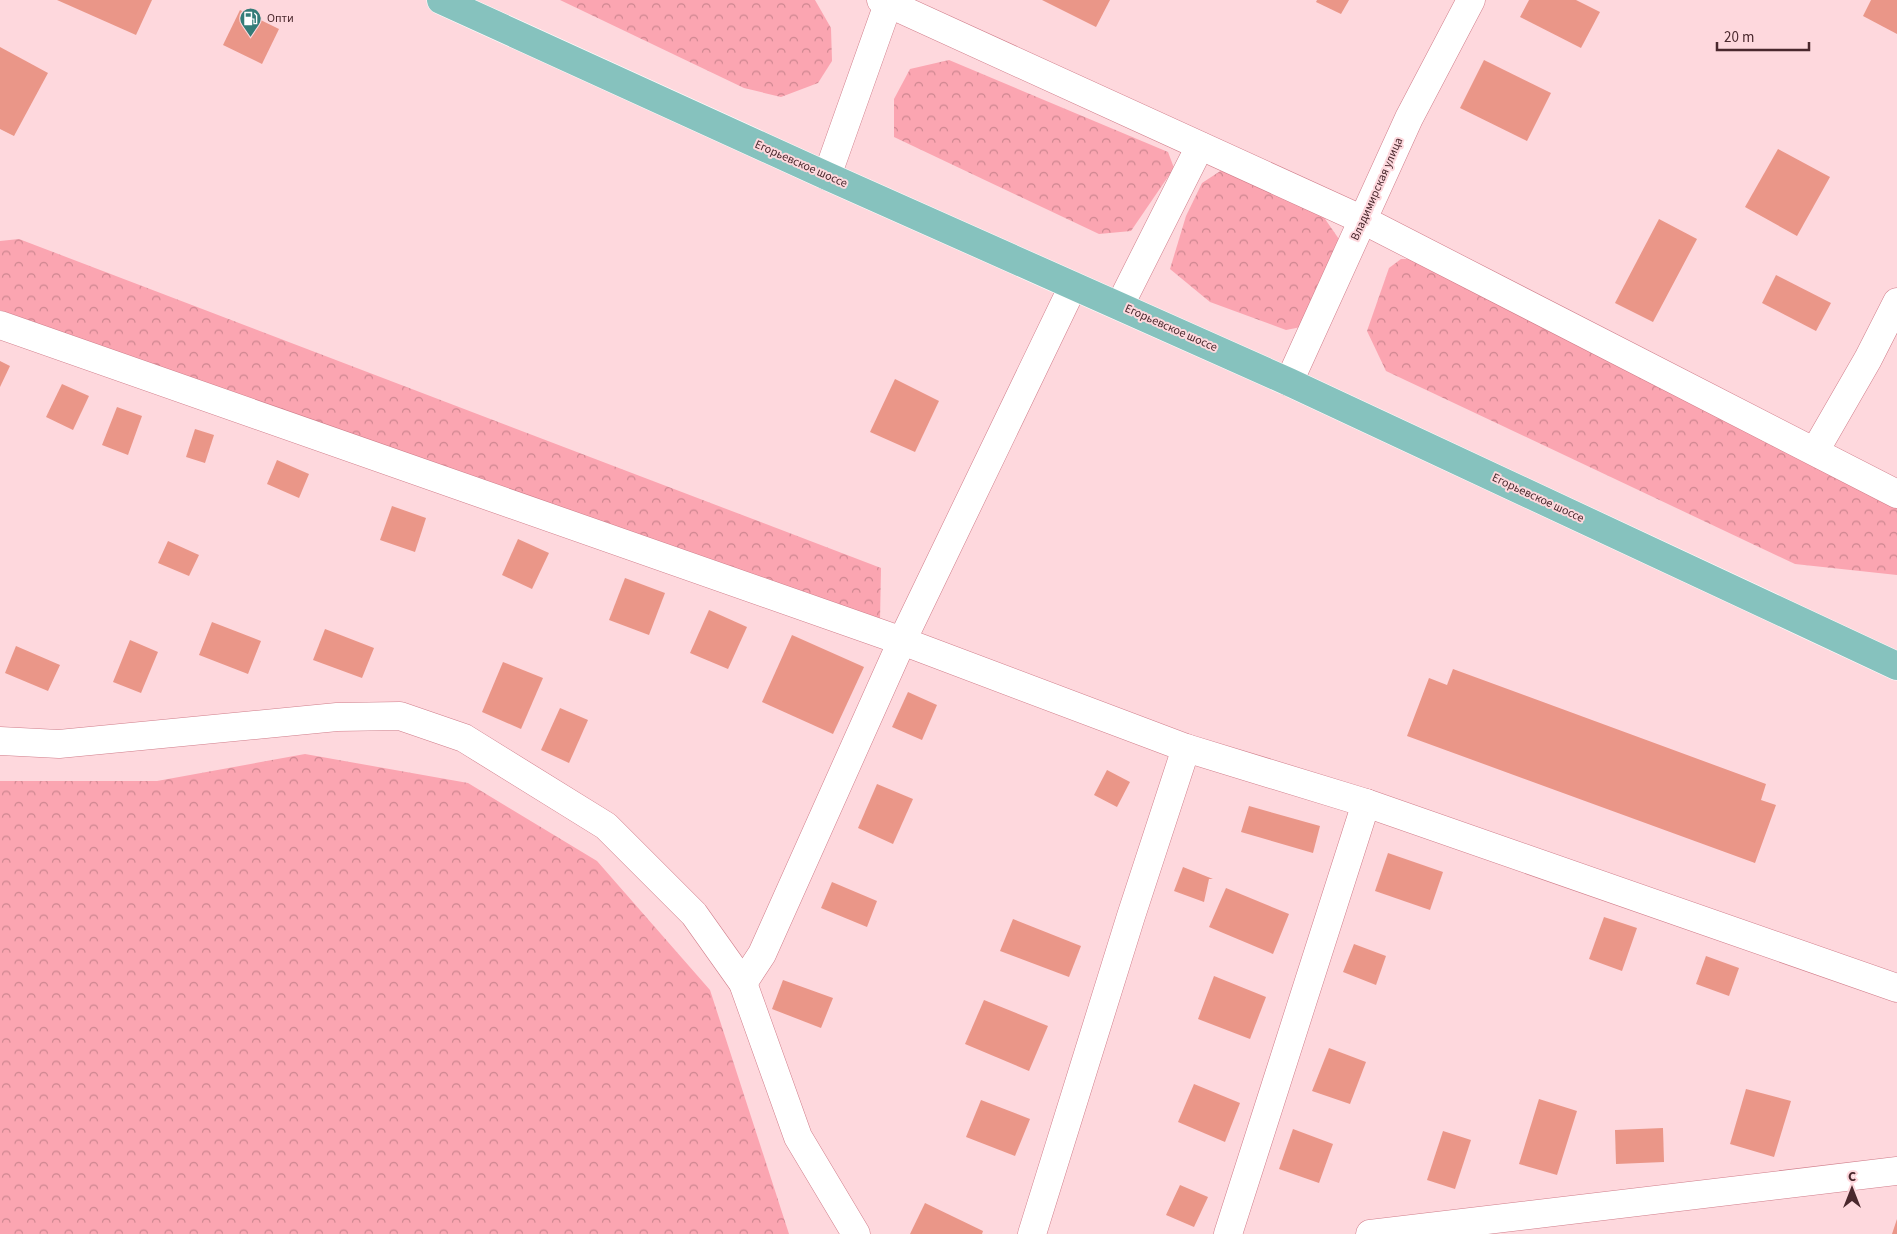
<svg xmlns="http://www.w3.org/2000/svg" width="1897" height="1234" font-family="'Source Sans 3',sans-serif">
<defs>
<pattern id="forest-crowns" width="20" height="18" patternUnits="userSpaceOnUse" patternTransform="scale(1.25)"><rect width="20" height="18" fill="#fba5b1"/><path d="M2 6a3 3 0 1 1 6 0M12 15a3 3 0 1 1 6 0" fill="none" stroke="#cd8690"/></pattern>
</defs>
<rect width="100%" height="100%" fill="#fed8dd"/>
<g fill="url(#forest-crowns)">
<path d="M560 0H815L831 28 832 61 818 83 781 97 744 88Z"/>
<path d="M949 60 1168 152 1174 168 1131 231 1099 234 894 137V99L910 69Z"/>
<path d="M1225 168 1323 216 1343 245 1311 325 1286 330 1210 302 1170 269 1186 216 1202 183Z"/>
<path d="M19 239 881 568 880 621 0 310V241Z"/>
<path d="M1401 259H1422L1897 505V575L1795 564 1386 371 1367 331 1389 268Z"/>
<path d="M305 754 468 783 597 861 710 990 789 1234H0V781H157Z"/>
</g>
<g fill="#ea9688">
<path d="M57 0H152L136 35Z"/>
<path d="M1042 0H1110L1096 27Z"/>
<path d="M1317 0H1349L1341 14 1316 2Z"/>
<path d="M1529 0H1576L1600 12 1581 48 1520 17Z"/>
<path d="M1871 0H1897V34L1863 16Z"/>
<path d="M240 10 279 29 262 64 223 45Z"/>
<path d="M0 47 48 73 14 136 0 129Z"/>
<path d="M1484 60 1551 93 1527 141 1460 108Z"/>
<path d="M1778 149 1830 177 1797 236 1745 207Z"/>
<path d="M1659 219 1697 239 1653 322 1615 303Z"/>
<path d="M1776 275 1831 303 1816 331 1762 303Z"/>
<path d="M0 361 10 366 0 387Z"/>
<path d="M895 379 939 401 915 452 870 432Z"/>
<path d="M62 384 89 396 73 430 46 417Z"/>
<path d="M117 407 142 416 128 455 102 445Z"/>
<path d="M195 429 214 435 205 463 186 457Z"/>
<path d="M277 460 309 474 299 498 267 484Z"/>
<path d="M392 506 426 518 415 552 380 540Z"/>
<path d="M518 539 549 553 532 589 502 575Z"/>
<path d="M168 541 199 555 189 576 158 563Z"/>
<path d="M625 578 665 593 649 635 609 620Z"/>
<path d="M709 610 747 627 728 669 690 653Z"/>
<path d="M212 622 261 641 248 674 199 655Z"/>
<path d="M325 629 374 648 362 678 313 660Z"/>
<path d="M792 635 864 667 833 734 762 702Z"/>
<path d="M130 640 158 652 141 693 113 682Z"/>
<path d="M16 646 60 665 48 691 5 673Z"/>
<path d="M503 662 543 678 521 729 482 712Z"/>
<path d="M1453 669 1766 784 1761 800 1776 805 1755 863 1407 736 1429 678 1447 685Z"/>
<path d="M908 692 937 705 922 740 892 727Z"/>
<path d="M560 708 588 720 569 763 541 750Z"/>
<path d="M1107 770 1130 782 1117 807 1094 795Z"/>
<path d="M877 784 913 799 893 844 858 828Z"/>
<path d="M1249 806 1320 826 1313 853 1241 832Z"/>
<path d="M1388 853 1443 872 1430 910 1375 891Z"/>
<path d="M1183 867 1213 879H1209L1204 902 1174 891Z"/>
<path d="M832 882 877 901 867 927 821 908Z"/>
<path d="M1226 888 1289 914 1273 954 1209 927Z"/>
<path d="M1604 917 1637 928 1622 971 1589 959Z"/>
<path d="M1013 919 1081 946 1069 977 1000 951Z"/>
<path d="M1354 944 1386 956 1376 985 1343 972Z"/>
<path d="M1706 956 1739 968 1729 996 1696 984Z"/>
<path d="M1214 976 1266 997 1250 1039 1198 1019Z"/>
<path d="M783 980 833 998 821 1028 772 1009Z"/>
<path d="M984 1000 1048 1026 1029 1071 965 1044Z"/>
<path d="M1329 1048 1366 1062 1350 1104 1312 1091Z"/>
<path d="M1194 1084 1240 1103 1225 1142 1178 1122Z"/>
<path d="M1746 1089 1791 1101 1774 1157 1730 1144Z"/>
<path d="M1539 1099 1577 1111 1557 1175 1519 1164Z"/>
<path d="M981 1100 1030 1119 1015 1156 966 1137Z"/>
<path d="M1663 1128 1664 1162 1616 1164 1615 1130Z"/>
<path d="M1293 1129 1333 1144 1319 1183 1279 1169Z"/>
<path d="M1443 1131 1471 1140 1455 1189 1427 1180Z"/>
<path d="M1180 1185 1208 1197 1194 1227 1166 1215Z"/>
<path d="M925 1203 983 1231 982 1234H910Z"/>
<path d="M1897 1219V1234H1892Z"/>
</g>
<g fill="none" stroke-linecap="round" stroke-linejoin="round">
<defs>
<g id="minor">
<path d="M881 0 1363 220 1897 494"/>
<path d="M827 176 888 4"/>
<path d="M1120 305 1200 146"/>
<path d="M0 325 902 641 1186 748 1366 803 1897 988"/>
<path d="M1289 382 1409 118 1471 0"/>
<path d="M1815 451 1868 359 1897 302"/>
<path d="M0 741 59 744 337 717 400 716 464 738 606 826 694 914 743 983 798 1137 856 1234"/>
<path d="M743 983 762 954 902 641 1073 286"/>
<path d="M1032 1234 1131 916 1186 748"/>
<path d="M1228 1234 1366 803"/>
<path d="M1370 1234 1897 1171"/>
</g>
<path id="primary" d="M441 0 827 176 1289 382 1897 666"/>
</defs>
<use href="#minor" stroke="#d07d8a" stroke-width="29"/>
<use href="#primary" stroke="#fff" stroke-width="29"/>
<use href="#minor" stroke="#fff" stroke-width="28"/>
<use href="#primary" stroke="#86c2be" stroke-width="28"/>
</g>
<defs>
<symbol id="fuel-pin" viewBox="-11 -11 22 30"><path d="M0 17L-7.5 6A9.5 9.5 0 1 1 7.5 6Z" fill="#347c78" stroke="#fed8dd"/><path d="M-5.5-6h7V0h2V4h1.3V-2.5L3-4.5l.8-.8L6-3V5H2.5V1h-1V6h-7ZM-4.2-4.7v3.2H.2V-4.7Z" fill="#fff"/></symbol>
</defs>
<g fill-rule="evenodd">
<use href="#fuel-pin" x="238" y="6" width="25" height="34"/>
</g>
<g text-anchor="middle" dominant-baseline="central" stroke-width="4" stroke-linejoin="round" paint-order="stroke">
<g font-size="12" fill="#4a282d" stroke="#fed8dd" text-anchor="start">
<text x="267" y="18">Опти</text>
</g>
<g font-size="12" fill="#4a282d" stroke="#fed8dd">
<text transform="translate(801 164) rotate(24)">Егорьевское шоссе</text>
<text transform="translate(1377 189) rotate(-66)">Владимирская улица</text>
<text transform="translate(1171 328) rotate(24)">Егорьевское шоссе</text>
<text transform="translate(1538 498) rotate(25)">Егорьевское шоссе</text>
</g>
</g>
<g transform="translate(1852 1189)" stroke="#fed8dd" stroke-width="4" paint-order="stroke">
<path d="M0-4L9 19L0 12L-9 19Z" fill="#4a282d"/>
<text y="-8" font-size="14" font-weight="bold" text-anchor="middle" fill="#4a282d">С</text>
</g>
<path d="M1717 42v8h92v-8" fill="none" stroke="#4a282d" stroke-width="2.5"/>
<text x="1724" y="42" font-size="15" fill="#4a282d" stroke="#fed8dd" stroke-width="4" paint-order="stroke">20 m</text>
</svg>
